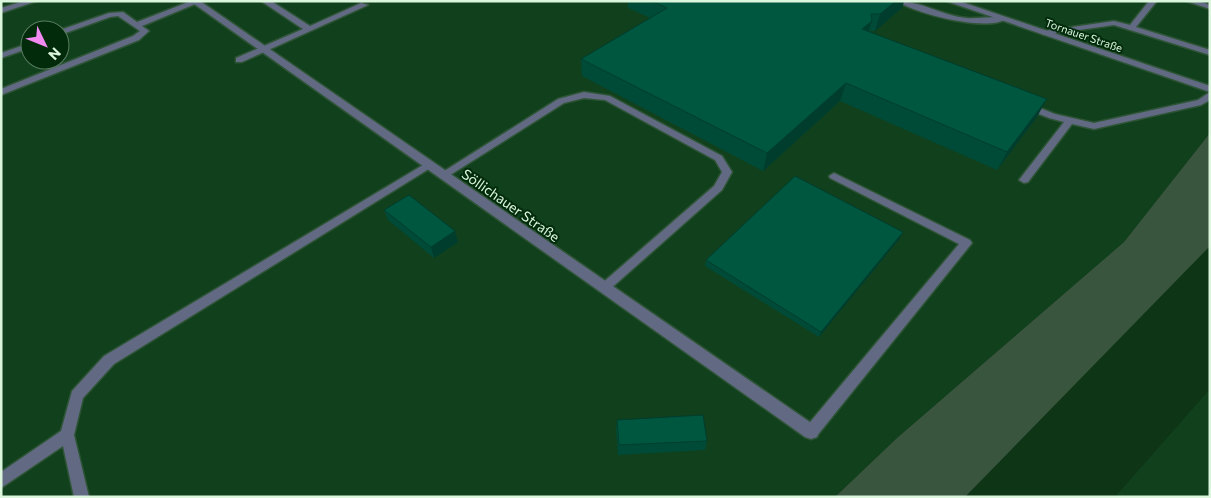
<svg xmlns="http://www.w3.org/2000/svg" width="1211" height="498" font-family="Commissioner,sans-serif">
<rect width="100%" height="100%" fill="#0d3516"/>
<g fill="#11401c" fill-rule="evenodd">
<path d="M1 1H1210V133L1124 242 897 438 835 497H1ZM30 30H60V60H30Z"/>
<path d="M1210 389V497H1115Z"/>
</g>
<path fill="#3a553e" d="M1210 133V246L965 497H835L897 438 1124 242Z"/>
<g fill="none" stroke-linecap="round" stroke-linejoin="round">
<defs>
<g id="service">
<path d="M24 1H37L1 13V8Z"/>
<path d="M191 1 200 2 142 26 149 31 139 40 1 95V89L133 36 140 31 118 16 110 17 60 35V30L109 13 123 12 137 22Z"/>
<path d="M261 1H271L310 26 361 3 368 5 242 62H236V58L303 29Z"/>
<path d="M897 1C921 1 943 16 967 18 976 19 1000 15 1006 19 987 32 916 14 897 1Z"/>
<path d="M1149 1H1157L1136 27 1210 50V55L1114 25 1044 35 1040 33 1044 31 1114 21 1130 25Z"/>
<path d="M1186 1H1199L1210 5V9Z"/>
<path d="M30 43V48L1 58V53Z"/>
<path d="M584 92 610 96 722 156 732 172 722 190 608 291H600L598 288 600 285 714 186 722 172 715 160 605 100 584 98 564 103 447 177 443 178 438 175 558 99Z"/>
<path d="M1210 92V100L1201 105 1094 129 1072 124 1028 182 1024 183 1019 180 1064 122 1049 118 1024 108V104H1030L1055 114 1094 123 1198 100Z"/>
<path d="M428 162 433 165 432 167 114 364 83 398 74 435 89 497H74L63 446 1 488V472L61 431 72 391 104 356Z"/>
<path d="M834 173 970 240 972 243 816 437 811 438 806 437 804 432 806 427 959 244 830 178 829 176Z"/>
</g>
<g id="minor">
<path d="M190 1H200L817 427 819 432 817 437 811 439 805 437Z"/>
<path d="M946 1H959L1210 86V92Z"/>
</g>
</defs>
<use href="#service" stroke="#2e5436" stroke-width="3"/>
<use href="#minor" stroke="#2e5436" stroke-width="3"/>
<use href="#service" fill="#616a82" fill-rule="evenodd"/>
<use href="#minor" fill="#616a82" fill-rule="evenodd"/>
</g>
<g fill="#004b37">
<path d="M628 1H904L902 8 875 31H868L1037 117 997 170 840 101 763 171 582 76 581 59 650 18 628 8Z"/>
<path d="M384 210 458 242 434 258 388 220Z"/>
<path d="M903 232 900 238 819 337 705 266 706 260Z"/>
<path d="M617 420 707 441 705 450 618 455 616 429Z"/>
</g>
<g fill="#003d2d">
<path d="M896 1H904L902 8 875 31 880 14Z"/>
<path d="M872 21 866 38 862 29Z"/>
<path d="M846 83 840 101 763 171 767 153Z"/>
<path d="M1047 99 1037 117 997 170 1007 152Z"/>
<path d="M455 231 458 242 434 258 431 247Z"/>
<path d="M903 232 900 238 819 337 821 332Z"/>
</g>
<g fill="#005740" stroke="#003d2d">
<path d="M652 1H896L880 14H871L872 21 862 29 1047 99 1007 152 846 83 767 153 581 59 667 8Z"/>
<path d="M795 176 903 232 821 332 706 260Z"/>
<path d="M409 195 455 231 431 247 384 210Z"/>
<path d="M703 415 707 441 619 445 617 420Z"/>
</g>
<g text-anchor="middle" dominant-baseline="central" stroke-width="4" stroke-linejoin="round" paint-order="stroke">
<g font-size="11" fill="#dbf6dd" stroke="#022b0c">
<text transform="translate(1084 35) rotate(19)">Tornauer Straße</text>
</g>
<g font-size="14" fill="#dbf6dd" stroke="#022b0c">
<text transform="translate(511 205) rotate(35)">Söllichauer Straße</text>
</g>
</g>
<rect width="1211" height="498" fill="none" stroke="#dbf6dd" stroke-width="5"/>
<g transform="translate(45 45) rotate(133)"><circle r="24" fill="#022b0c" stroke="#597c60"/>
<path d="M0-4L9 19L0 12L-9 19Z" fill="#f38af1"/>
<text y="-8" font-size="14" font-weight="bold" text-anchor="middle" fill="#dbf6dd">N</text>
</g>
</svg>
